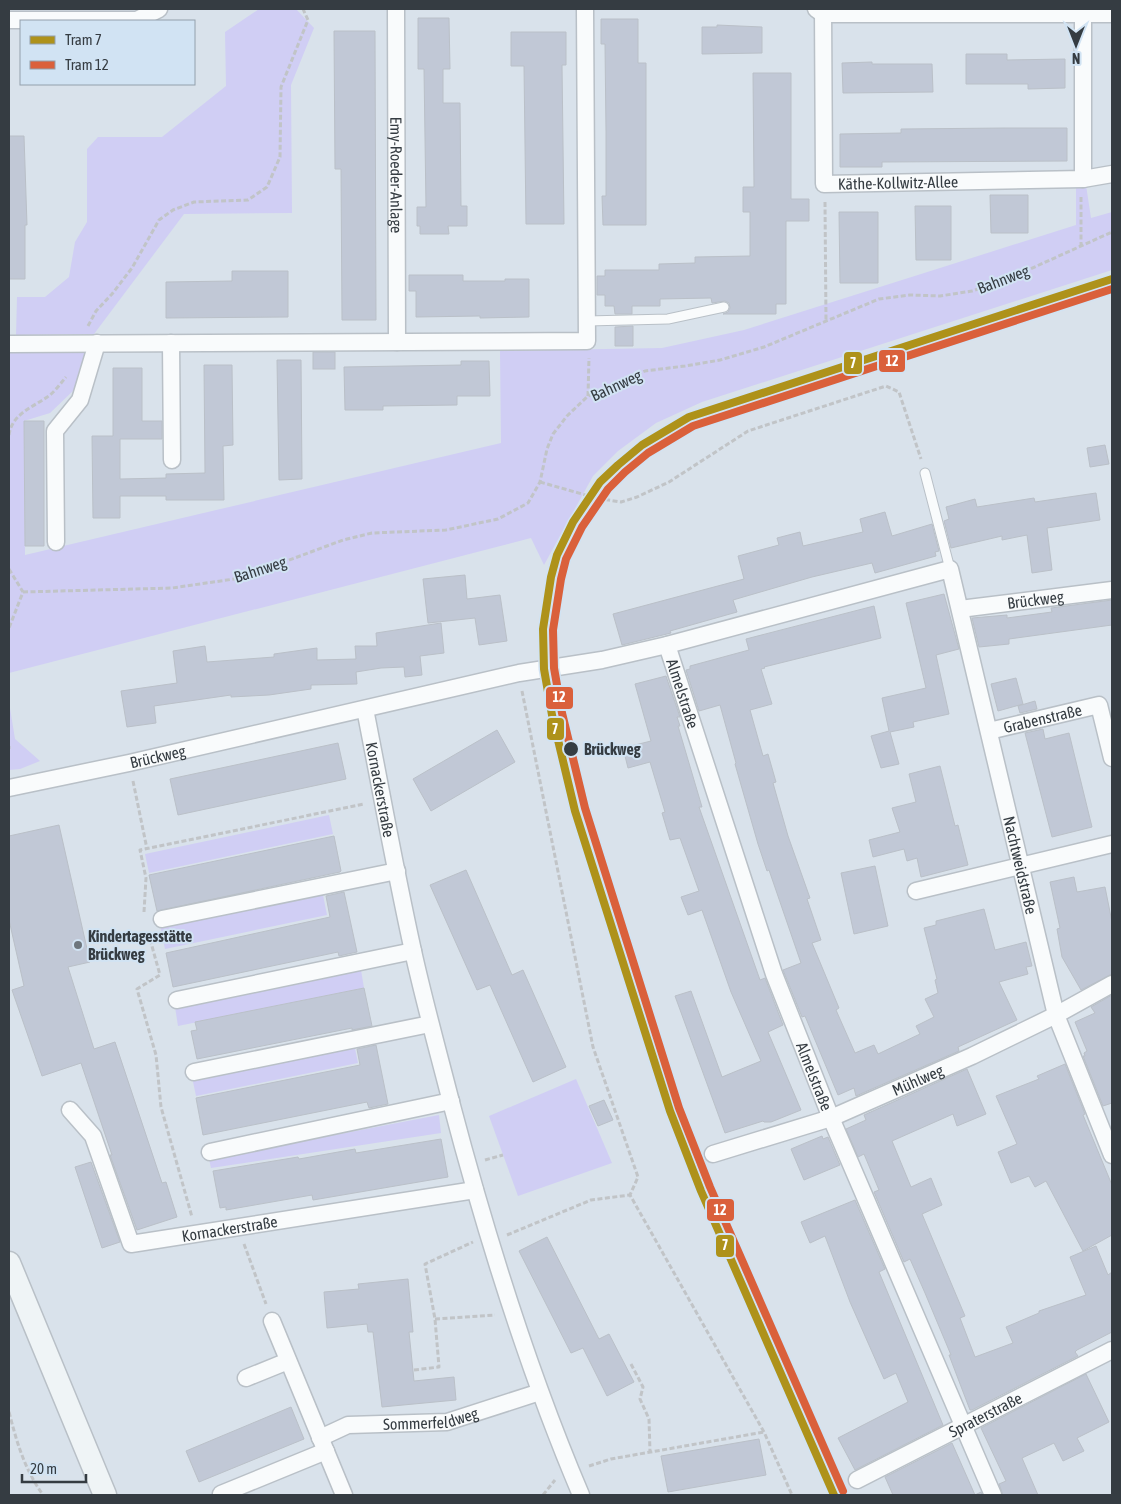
<svg xmlns="http://www.w3.org/2000/svg" width="1121" height="1504" font-family="'Asap Condensed',sans-serif">
<rect width="100%" height="100%" fill="#d9e2eb"/>
<g fill="#d0cef4">
<path d="M259 9H296L314 28 291 85 292 213 184 214 94 334 16 335 17 297H45L69 277 75 242 87 222V149L98 137H162L226 86 225 32Z"/>
<path d="M1086 185 1091 218 1112 212V270L702 402 656 423 618 451 593 476 544 565 531 538 9 673V352H85L75 389 50 413 24 421 25 555 501 443 500 351 662 348 744 330 1076 225V188Z"/>
<path d="M9 702 15 739 40 761 20 769 9 770Z"/>
<path d="M329 815 333 834 149 873 145 854Z"/>
<path d="M322 890 327 915 165 949 160 925Z"/>
<path d="M361 970 364 988 178 1026 175 1007Z"/>
<path d="M354 1044 358 1063 196 1096 192 1077Z"/>
<path d="M576 1079 612 1163 518 1196 489 1116Z"/>
<path d="M439 1115 441 1133 211 1168 209 1159Z"/>
</g>
<g fill="#c1c8d6" stroke="#bac0c8">
<path d="M418 18H449L450 69H443V103H460L461 206H467V226H448L449 234H420V226H417V207H426L424 69H418Z"/>
<path d="M601 19H638V63H646V225H603L602 196H606V131L605 44H601Z"/>
<path d="M717 25 762 27V53L702 54V27H717Z"/>
<path d="M334 31H375L376 320H342L341 169H335Z"/>
<path d="M511 32H566V65H562L564 224H526L524 66H511Z"/>
<path d="M966 54H1007V60L1065 59V88L1028 89V84H966Z"/>
<path d="M872 62V64H932L933 92 843 93 842 63Z"/>
<path d="M753 73H791V199H809V221H786V304H776V314H723L728 312 730 308 729 303 725 301 712 303 711 298 660 299V306H632V314H615L614 306H605V295H597V276H605V270H659V264L695 263V257L750 256V212H743V187H754Z"/>
<path d="M1005 128H1067V161L882 162V167H840V134L901 133V129Z"/>
<path d="M9 136H24L27 225H25V279H9Z"/>
<path d="M990 195H1028V233H991Z"/>
<path d="M915 206H951V260H916Z"/>
<path d="M839 212H878V283H840Z"/>
<path d="M232 271H288V317L166 318V282L232 281Z"/>
<path d="M409 275H463V281H505V279H529V317L480 318V316L416 317V291H409Z"/>
<path d="M633 326V346H615V327Z"/>
<rect x="313" y="352" width="22" height="17"/>
<path d="M277 360H301L302 479 279 480Z"/>
<path d="M461 361H489L490 396H457V405L383 406V410H345L344 367 461 365Z"/>
<path d="M204 365H232L233 445 223 446 224 500H166V496H120V518H93L92 436H113V368H142V421H162V439H120V479L166 478V474L205 473Z"/>
<path d="M24 421H44V546H25Z"/>
<path d="M1105 445 1109 464 1090 467 1087 448Z"/>
<path d="M1096 493 1100 520 1047 528 1052 570 1032 573 1027 535 1002 540V536L951 548 944 521 949 519 946 507 975 499 977 507 1034 498 1035 502Z"/>
<path d="M885 512 892 536 932 524 939 551 935 552 936 556 875 573 872 563 812 577 733 600 737 612 670 631 671 633 622 645 613 614 744 579 738 556 779 545 777 538 800 532 803 546 863 532 860 519Z"/>
<path d="M465 575 467 599 500 595 507 641 479 645 475 618 428 623 423 579Z"/>
<path d="M944 594 959 649 936 655 949 714 913 722 914 727 890 732 899 764 881 768 871 736 889 731 882 698 926 688 906 603Z"/>
<path d="M1112 600V625L1009 639V644L979 647 972 618 1007 615V618L1052 612 1051 608Z"/>
<path d="M874 606 881 638 764 667 765 668 761 669 772 704 750 710 763 756 768 754 776 782 773 783 788 836 810 898 807 899 821 940 812 943 839 1008 836 1010 855 1053 874 1045 878 1054 920 1034 916 1026 934 1017 925 999 938 993 935 980 937 979 924 928 936 925V921L984 909 995 950 1026 942 1032 966 1026 967 1028 974 999 982 1017 1020 958 1047 959 1051 856 1096 854 1088 838 1095 805 1016 802 1017 783 970 801 963 769 870 767 871 758 844 735 764 736 763 720 705 699 711 686 670 690 669V666L749 650 746 639Z"/>
<path d="M441 623 444 653 420 656 422 675 405 677 404 667 381 668 356 672 357 684 311 685V689L269 695 231 697V695L154 706 156 723 127 727 121 691 177 683 173 651 205 646 207 662 274 657V654L317 648V660L356 659 355 646H377L376 633Z"/>
<path d="M666 676 680 717H677L680 726H678L702 807H699L760 980 765 978 783 1025 768 1032 801 1110 771 1122H764L763 1121 725 1133 675 996 691 991 722 1077 761 1061 731 992 702 910 688 915 681 897 699 891 680 838 670 840 662 813 665 812 650 762 628 768 623 748 651 741 635 684Z"/>
<path d="M1016 678 1023 704 998 711 991 684Z"/>
<path d="M1035 701 1037 709 1020 713 1018 706Z"/>
<path d="M1043 729 1045 739 1069 733 1092 827 1052 837 1025 733Z"/>
<path d="M497 730 515 762 431 811 413 779Z"/>
<path d="M338 743 346 779 178 815 170 779Z"/>
<path d="M940 766 955 826 958 825 968 865 921 877 917 858 907 861 904 849 873 857 869 840 900 832 892 808 916 802 909 774Z"/>
<path d="M59 825 90 962 68 967 94 1049 115 1042 162 1183 166 1182 177 1217 137 1230 110 1155H112L81 1063 42 1076 12 990 24 986 9 920V836Z"/>
<path d="M334 836 341 871 340 872 157 911 149 875Z"/>
<path d="M875 866 888 926 854 934 841 873Z"/>
<path d="M466 870 512 975 523 970 566 1067 533 1082 490 985 477 990 430 885Z"/>
<path d="M1074 877 1077 892 1105 887 1112 922V974L1081 990 1062 957 1057 929 1060 928 1050 882Z"/>
<path d="M344 892 357 952 339 956 338 952 173 987 166 953 330 917 326 896Z"/>
<path d="M364 988 372 1026 352 1030V1028L197 1059 191 1031 197 1030 195 1022Z"/>
<path d="M1112 995V1103L1103 1106 1083 1056H1085L1084 1053 1087 1051 1075 1022 1095 1013 1091 1007Z"/>
<path d="M376 1045 388 1104 369 1108 367 1102 203 1135 196 1098 360 1065 357 1049Z"/>
<path d="M1065 1064 1085 1114 1083 1115 1112 1185V1235L1083 1251 1046 1181 1035 1187 1029 1176 1011 1183 998 1152 1017 1144 996 1096 1039 1079 1037 1076Z"/>
<path d="M967 1069 986 1114 957 1126 953 1114 892 1141 911 1187 931 1178 942 1205 922 1214 965 1316 960 1318 975 1357 1013 1343 1006 1327 1039 1313V1311L1086 1295 1070 1257 1096 1246 1108 1275 1112 1272V1332L1077 1350 1075 1352 1078 1356 972 1410H970L949 1355H951L925 1293 910 1259 904 1262 874 1192 879 1190 864 1154 858 1157 846 1129 866 1120 864 1115Z"/>
<path d="M604 1100 613 1120 598 1126 589 1106Z"/>
<path d="M822 1136 823 1139 828 1137 840 1165 804 1180 791 1149Z"/>
<path d="M441 1139 448 1177 313 1200 312 1195 226 1210V1207L220 1208 213 1171 298 1157 299 1159 355 1149 356 1153Z"/>
<path d="M91 1162 120 1242 102 1248 75 1167Z"/>
<path d="M855 1200 885 1269 879 1272 943 1425 855 1470 838 1438 908 1402 896 1373 884 1379 850 1302 825 1236 810 1243 801 1222Z"/>
<path d="M547 1237 599 1339 609 1334 634 1382 607 1396 583 1348 571 1353 519 1251Z"/>
<path d="M408 1279 413 1332H409L414 1381 454 1377 456 1400 382 1407 373 1332H368L367 1324 327 1328 324 1292 359 1289 358 1284Z"/>
<path d="M1086 1374 1109 1422 1077 1438 1084 1451 1063 1461 1054 1443 1022 1458 1038 1495H1003L999 1484 1006 1481 981 1428Z"/>
<path d="M291 1407 304 1439 199 1482 186 1451Z"/>
<path d="M759 1439 766 1475 668 1492 661 1456Z"/>
<path d="M952 1443 975 1495 981 1492 982 1495H893L885 1477Z"/>
</g>
<g fill="none" stroke-linecap="round" stroke-linejoin="round">
<defs>
<g id="lane">
<path d="M587 321 668 319 724 307"/>
<path d="M925 473 950 569"/>
</g>
<g id="street">
<path id="s1" d="M396 9 397 342"/>
<path d="M816 9 823 14H1112"/>
<path id="s2" d="M823 9 824 184 1083 179 1112 174"/>
<path d="M9 20H137L159 9"/>
<path d="M1083 179V14"/>
<path d="M171 343 172 460"/>
<path d="M9 344 587 341 585 9"/>
<path d="M56 542 55 431 80 400 97 343"/>
<path id="s3" d="M960 609 1112 590"/>
<path id="s4" d="M667 645 774 974 831 1118 993 1495"/>
<path id="s5" d="M365 709C381 790 395 870 413 951 424 1001 438 1051 451 1102 486 1235 527 1368 581 1495"/>
<path id="s6" d="M989 731 1099 705 1112 758"/>
<path id="s7" d="M9 788 129 763 519 673 602 660 667 645 950 569 1056 1015 1112 1155"/>
<path d="M916 891 1112 844"/>
<path d="M162 919 397 871"/>
<path d="M177 1000 413 951"/>
<path d="M194 1072 430 1024"/>
<path id="s8" d="M70 1110 93 1136 131 1244 475 1190"/>
<path d="M210 1152 451 1101"/>
<path id="s9" d="M713 1154 831 1118 972 1056 1056 1015 1112 984"/>
<path d="M272 1321 344 1495"/>
<path d="M246 1378 288 1361"/>
<path id="s10" d="M320 1438 348 1425 447 1422 540 1392"/>
<path id="s11" d="M857 1480 1112 1350"/>
<path d="M221 1494 326 1451"/>
</g>
<path id="secondary" d="M9 1263 105 1495"/>
</defs>
<use href="#lane" stroke="#b9c0c7" stroke-width="11"/>
<use href="#street" stroke="#b9c0c7" stroke-width="19"/>
<use href="#secondary" stroke="#b9c0c7" stroke-width="25"/>
<g stroke="#c1c4c7" stroke-width="3" stroke-dasharray="5 2.5" stroke-linecap="butt">
<path d="M1081 197V245"/>
<path d="M825 202 826 321"/>
<path d="M88 326 96 311 112 294 132 268 159 220 173 210 194 202 248 200 267 187 280 157 281 87 308 20 303 9"/>
<path d="M588 396 589 358"/>
<path d="M9 435C12 413 34 407 50 395 56 390 61 383 66 377"/>
<path d="M540 482 596 498 621 502 637 497 669 482 748 431 886 386 899 392 921 459"/>
<path d="M9 569 23 592 9 628"/>
<path d="M23 592 172 588 241 578 343 540 372 533 446 530 498 519 528 503 540 482 547 449 553 434 567 416 588 396 645 371 685 366 720 360 764 347 879 299 910 295 940 296 972 291 1008 279 1112 232"/>
<path d="M522 691 593 1047 638 1177 630 1195 764 1432 792 1495"/>
<path d="M9 746V749"/>
<path d="M133 781 147 849"/>
<path d="M144 912 146 878 140 850 364 804"/>
<path d="M148 932 160 975 137 989 156 1055 161 1107 192 1217"/>
<path d="M485 1160 503 1155"/>
<path d="M507 1235 591 1200 630 1195"/>
<path d="M244 1244 266 1304"/>
<path d="M435 1319 495 1315"/>
<path d="M631 1364 643 1387 640 1399 649 1419 650 1452"/>
<path d="M414 1370 439 1367 435 1319 425 1264 473 1242"/>
<path d="M9 1412C17 1443 24 1468 43 1495"/>
<path d="M589 1466 611 1459 764 1432"/>
<path d="M543 1495 555 1480"/>
</g>
<use href="#lane" stroke="#f9fbfc" stroke-width="9"/>
<use href="#street" stroke="#f9fbfc" stroke-width="16"/>
<use href="#secondary" stroke="#eff4f6" stroke-width="22"/>
<defs>
<path id="tram-1" d="M834 1495 701 1191 670 1111 575 811 552 715 544 669 543 629 551 577 557 555 573 522 600 482 618 465 642 445 689 417 1112 279"/>
<path id="tram-2" d="M843 1491 710 1187 679 1108 585 808 562 713 554 668 553 630 561 579 566 559 582 527 608 489 625 472 648 453 693 426 1112 289"/>
</defs>
<use href="#tram-1" stroke="#d1e3f3" stroke-width="11"/>
<use href="#tram-2" stroke="#d1e3f3" stroke-width="11"/>
<use href="#tram-1" stroke="#ae921a" stroke-width="8"/>
<use href="#tram-2" stroke="#da603b" stroke-width="8"/>
</g>
<circle fill="#353c42" stroke="#d1e3f3" stroke-width="2" cx="571" cy="749" r="8"/>
<circle fill="#6e767d" stroke="#d1e3f3" stroke-width="2" cx="78" cy="945" r="5"/>
<g text-anchor="middle" dominant-baseline="central" stroke-width="4" stroke-linejoin="round" paint-order="stroke">
<g font-size="16" fill="#353c42" stroke="#d1e3f3">
<text stroke="none"><textPath href="#s1" startOffset="166">Emy-Roeder-Anlage</textPath></text>
<text stroke="none"><textPath href="#s2" startOffset="249">Käthe-Kollwitz-Allee</textPath></text>
<text transform="translate(1003 279) rotate(-21)">Bahnweg</text>
<text transform="translate(616 385) rotate(-25)">Bahnweg</text>
<text transform="translate(260 569) rotate(-18)">Bahnweg</text>
<text stroke="none"><textPath href="#s3" startOffset="76">Brückweg</textPath></text>
<text stroke="none"><textPath href="#s4" startOffset="51">Almelstraße</textPath></text>
<text stroke="none"><textPath href="#s6" startOffset="55">Grabenstraße</textPath></text>
<text stroke="none"><textPath href="#s7" startOffset="152">Brückweg</textPath></text>
<text stroke="none"><textPath href="#s5" startOffset="82">Kornackerstraße</textPath></text>
<text stroke="none"><textPath href="#s7" startOffset="1271">Nachtweidstraße</textPath></text>
<text stroke="none"><textPath href="#s4" startOffset="456">Almelstraße</textPath></text>
<text stroke="none"><textPath href="#s9" startOffset="218">Mühlweg</textPath></text>
<text stroke="none"><textPath href="#s8" startOffset="249">Kornackerstraße</textPath></text>
<text stroke="none"><textPath href="#s11" startOffset="144">Spraterstraße</textPath></text>
<text stroke="none"><textPath href="#s10" startOffset="114">Sommerfeldweg</textPath></text>
</g>
<g font-size="16" font-weight="bold" fill="#353c42" stroke="#d1e3f3" text-anchor="start">
<text x="584" y="749">Brückweg</text>
</g>
<g font-size="16" font-weight="bold" fill="#353c42" stroke="#d1e3f3" text-anchor="start">
<text x="88" y="936">Kindertagesstätte<tspan x="88" dy="18">Brückweg</tspan></text>
</g>
</g>
<g stroke="#d1e3f3" stroke-width="2">
<rect x="878" y="349" width="28" height="24" rx="5" fill="#da603b"/>
<rect x="843" y="351" width="20" height="24" rx="5" fill="#ae921a"/>
<rect x="545" y="686" width="29" height="24" rx="5" fill="#da603b"/>
<rect x="546" y="717" width="19" height="24" rx="5" fill="#ae921a"/>
<rect x="706" y="1198" width="29" height="24" rx="5" fill="#da603b"/>
<rect x="715" y="1234" width="20" height="24" rx="5" fill="#ae921a"/>
</g>
<g font-size="14" text-anchor="middle" font-weight="bold" fill="#fff">
<text x="892" y="366">12</text>
<text x="853" y="368">7</text>
<text x="559" y="702">12</text>
<text x="555" y="734">7</text>
<text x="720" y="1215">12</text>
<text x="725" y="1250">7</text>
</g>
<rect width="1121" height="1504" fill="none" stroke="#353c42" stroke-width="20"/>
<rect x="20" y="20" width="175" height="65" fill="#d1e3f3" stroke="#93a0ac"/>
<rect x="30" y="36" width="25" height="8" fill="#ae921a" stroke="#93a0ac"/>
<text x="65" y="45" font-size="15" fill="#353c42">Tram 7</text>
<rect x="30" y="61" width="25" height="8" fill="#da603b" stroke="#93a0ac"/>
<text x="65" y="70" font-size="15" fill="#353c42">Tram 12</text>
<g transform="translate(1076 45) rotate(180)" stroke="#d1e3f3" stroke-width="4" paint-order="stroke">
<path d="M0-4L9 19L0 12L-9 19Z" fill="#353c42"/>
<text y="-8" font-size="14" font-weight="bold" text-anchor="middle" fill="#353c42">N</text>
</g>
<path d="M22 1474v8h64v-8" fill="none" stroke="#353c42" stroke-width="2.5"/>
<text x="30" y="1474" font-size="15" fill="#353c42" stroke="#d1e3f3" stroke-width="4" paint-order="stroke">20 m</text>
</svg>
